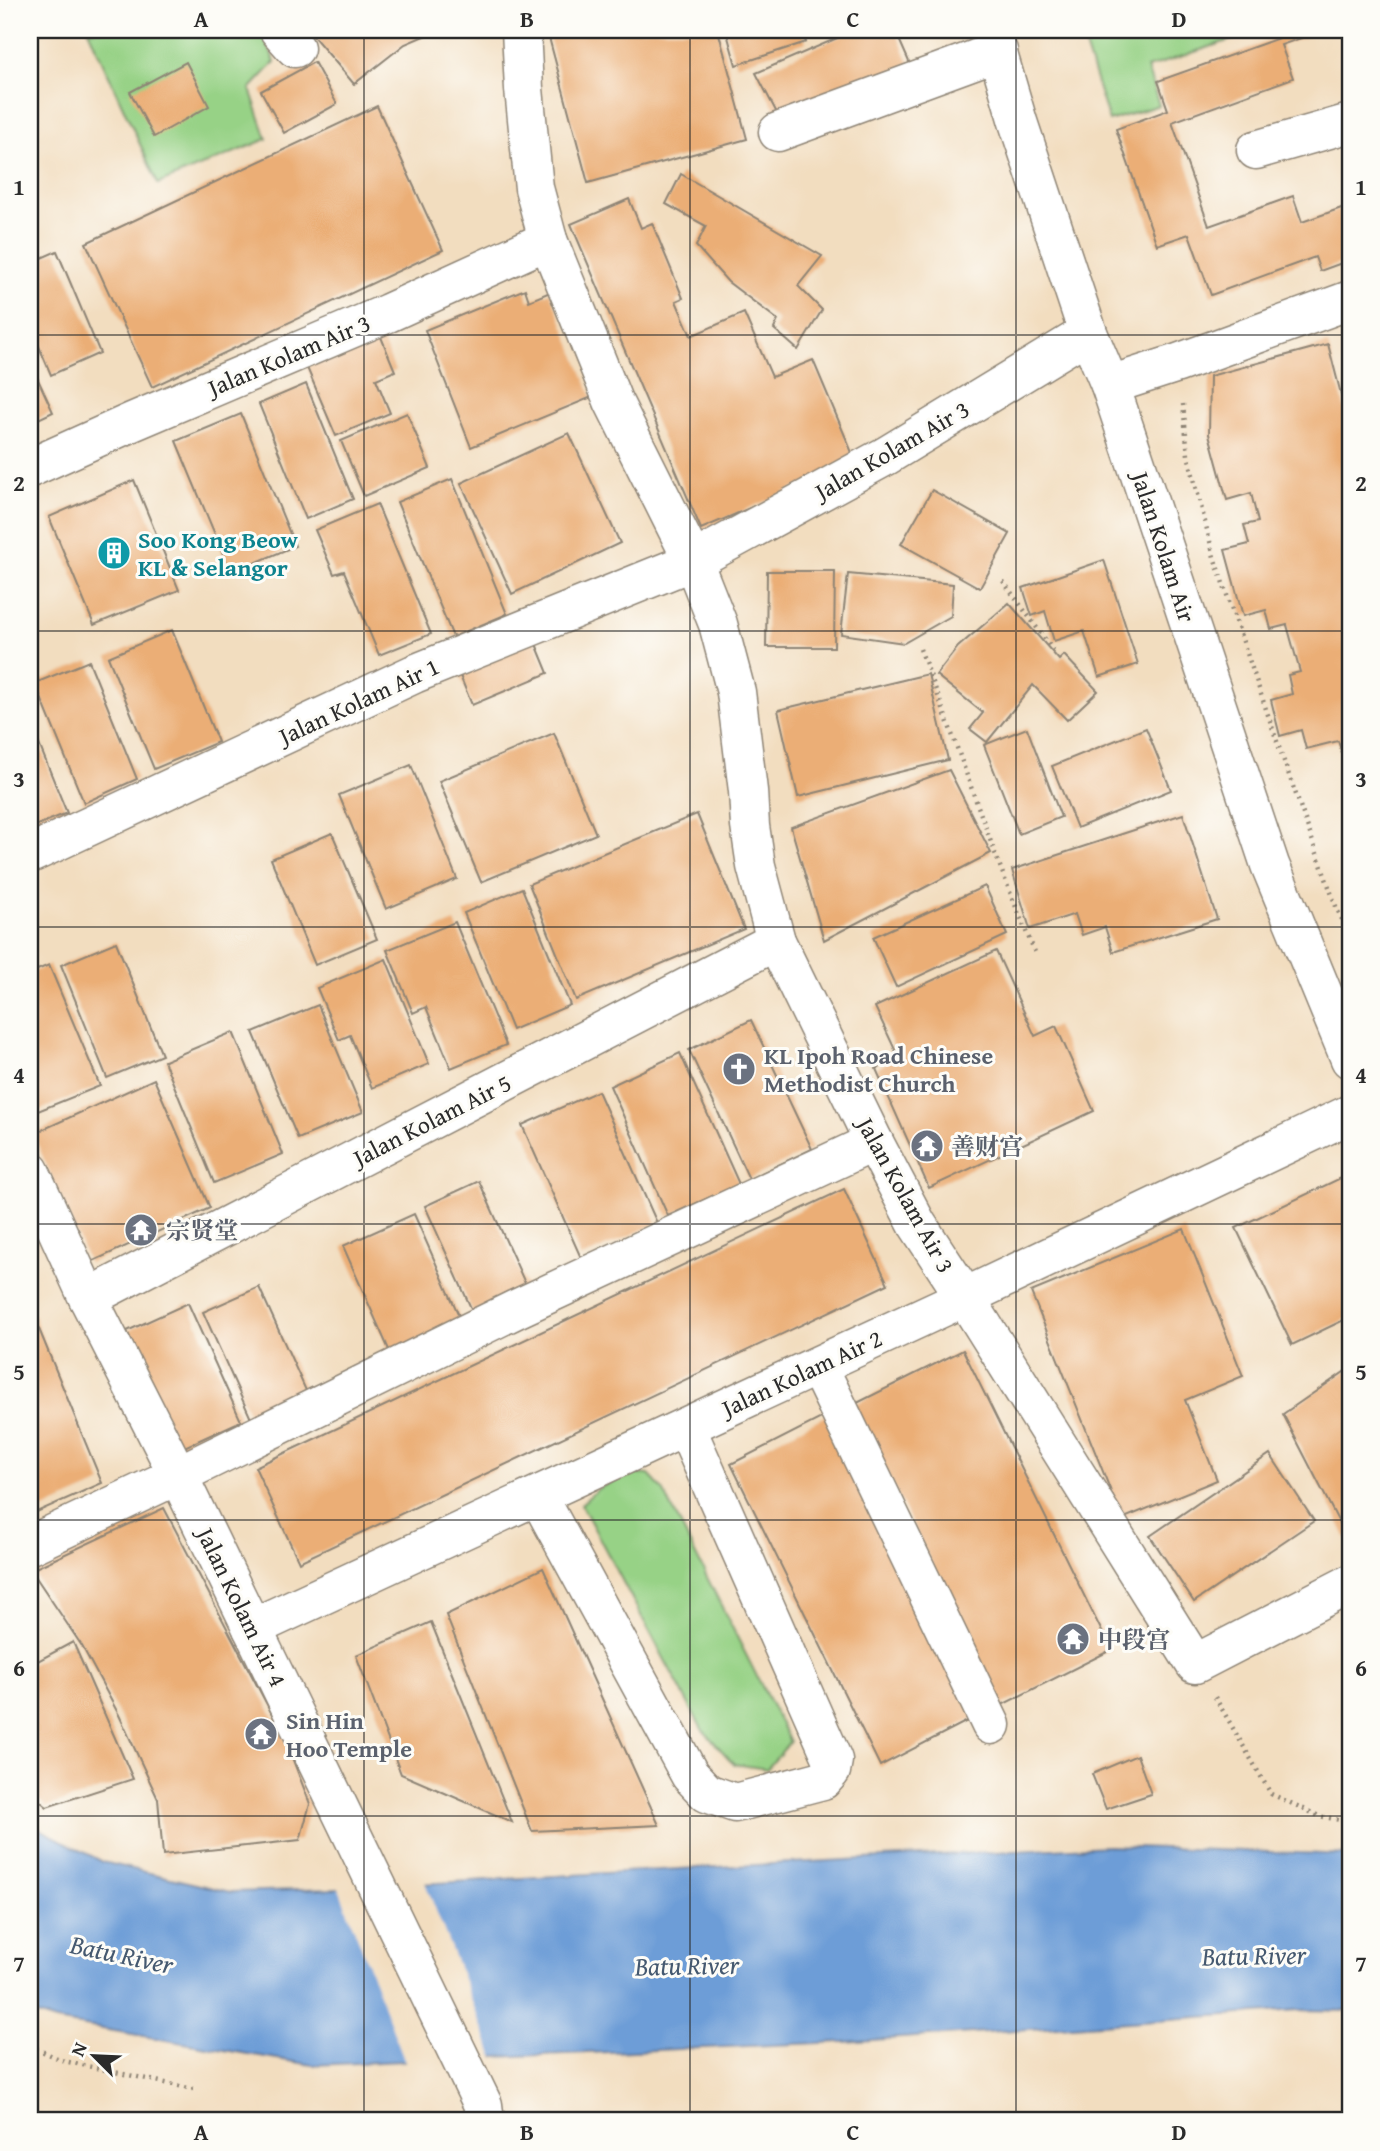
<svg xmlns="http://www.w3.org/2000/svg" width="1380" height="2151" font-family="'Gentium Book Plus','Noto Serif SC',serif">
<rect width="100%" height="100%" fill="#fdfcf7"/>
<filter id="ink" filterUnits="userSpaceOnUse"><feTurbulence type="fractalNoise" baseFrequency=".0143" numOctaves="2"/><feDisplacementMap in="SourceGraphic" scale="14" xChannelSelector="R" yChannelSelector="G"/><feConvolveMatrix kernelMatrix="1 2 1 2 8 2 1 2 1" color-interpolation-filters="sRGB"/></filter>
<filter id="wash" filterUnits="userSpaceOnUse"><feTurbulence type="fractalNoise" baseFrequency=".00686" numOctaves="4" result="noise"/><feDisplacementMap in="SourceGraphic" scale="28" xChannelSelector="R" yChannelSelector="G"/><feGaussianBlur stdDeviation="1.57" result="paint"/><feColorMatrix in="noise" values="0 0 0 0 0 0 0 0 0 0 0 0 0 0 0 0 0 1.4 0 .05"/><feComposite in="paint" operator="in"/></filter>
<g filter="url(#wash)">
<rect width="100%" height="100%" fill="#f2ddbf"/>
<g fill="#97d286" stroke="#617e58" stroke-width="2">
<path d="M88 30H261L275 62 250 89 267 139 158 184Z"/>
<path d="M1080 30H1260L1147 68 1159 105 1109 121Z"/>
<path d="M630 1473 649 1475 663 1490 790 1742 767 1769 734 1764 702 1729 581 1504 599 1488Z"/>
</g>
<path fill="#6d9dd7" stroke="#4c6481" stroke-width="2" d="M30 1824 103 1862 230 1892 337 1889 622 1872 1108 1846 1350 1855V2011L1299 2010 843 2042 312 2065 56 2021 30 2013Z"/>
<path fill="#f2ddbf" d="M424 1880 495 2060 406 2064 338 1886Z"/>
<g id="blocks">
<g fill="#ebae76">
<path d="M308 30H438L405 44 354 84Z"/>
<path d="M547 30H718L747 139 588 183Z"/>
<path d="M726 30H802L806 42 736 65Z"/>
<path d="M856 30H895L910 64 779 117 756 73Z"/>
<path d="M1276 30H1324L1281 45 1293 78 1172 122 1209 226 1293 196 1302 222 1350 205V260L1320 271 1315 257 1211 295 1189 234 1157 245 1116 129 1168 110 1158 81 1279 38Z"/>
<path d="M186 62 209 106 154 137 130 92Z"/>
<path d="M314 62 337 104 284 133 261 91Z"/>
<path d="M377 106 443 250 152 387 86 243Z"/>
<path d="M681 174 822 256 798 286 822 310 798 350 774 329 778 320 728 282 696 246 706 226 666 204Z"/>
<path d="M629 199 641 228 652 223 683 298 676 301 691 336 744 313 772 377 813 360 856 462 701 529 571 224Z"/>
<path d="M57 251 100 353 51 375 30 325V263Z"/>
<path d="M525 289 529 301 550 292 592 397 471 447 425 330Z"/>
<path d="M379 332 395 371 376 379 390 413 336 436 305 363Z"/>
<path d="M1328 344 1350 429V777L1338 741 1306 749 1301 730 1280 736 1271 700 1292 694 1288 675 1300 672 1287 625 1271 629 1266 610 1243 616 1225 550 1249 544 1244 525 1258 522 1251 493 1227 500 1209 434 1210 376Z"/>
<path d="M30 362 53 412 30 423Z"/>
<path d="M306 384 353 499 306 519 259 404Z"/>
<path d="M407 413 430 468 364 496 341 441Z"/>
<path d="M241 414 295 546 231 573 176 441Z"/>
<path d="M569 433 620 543 512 594 461 483Z"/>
<path d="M452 479 507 614 453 637 397 502Z"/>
<path d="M134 480 179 590 94 625 49 517Z"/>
<path d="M932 490 1010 534 980 588 901 544Z"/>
<path d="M377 504 431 634 379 655 344 571 334 574 315 530Z"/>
<path d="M1104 560 1138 664 1099 677 1084 631 1054 641 1045 611 1032 616 1023 588Z"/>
<path d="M767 571H835L834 647H766Z"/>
<path d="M848 574 953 584 951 616 904 643 841 634Z"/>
<path d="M1009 603 1059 660 1064 655 1098 691 1067 720 1033 685 987 742 970 729 983 713 936 675 958 647Z"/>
<path d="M172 630 218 742 154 769 108 657Z"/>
<path d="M534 639 548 673 472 705 458 671Z"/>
<path d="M89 661 137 779 84 803 35 683Z"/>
<path d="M928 674 948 760 798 797 778 710Z"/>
<path d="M30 722 67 813 30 828Z"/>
<path d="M1027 728 1061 817 1019 834 984 745Z"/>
<path d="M1146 728 1171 790 1077 828 1052 766Z"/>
<path d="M554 733 596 834 481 882 439 781Z"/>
<path d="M411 765 457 879 386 909 339 795Z"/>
<path d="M949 770 991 853 824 940 791 827Z"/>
<path d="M697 814 744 929 576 1000 529 884Z"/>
<path d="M1183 814 1217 919 1113 952 1105 927 1082 935 1075 914 1030 929 1012 870Z"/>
<path d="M332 833 377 939 315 965 271 859Z"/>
<path d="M985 886 1007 935 896 987 873 937Z"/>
<path d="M522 888 570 1005 512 1030 464 913Z"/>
<path d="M455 922 506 1045 451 1068 426 1007 413 1013 387 950Z"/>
<path d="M116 942 162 1055 107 1078 61 965Z"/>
<path d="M996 951 1035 1036 1056 1026 1094 1111 929 1188 876 1069 898 1056 875 1007Z"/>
<path d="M386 959 429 1064 372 1088 350 1035 339 1040 317 988Z"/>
<path d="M49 965 100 1086 33 1113 30 1106V973Z"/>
<path d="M318 1005 363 1112 298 1139 253 1032Z"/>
<path d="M751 1020 812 1149 749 1179 689 1050Z"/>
<path d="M233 1032 283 1154 214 1183 164 1061Z"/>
<path d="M680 1053 739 1184 668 1216 610 1086Z"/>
<path d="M154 1079 210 1208 89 1263 33 1134Z"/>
<path d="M598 1091 657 1223 581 1258 522 1125Z"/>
<path d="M1349 1174 1350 1317 1292 1345 1236 1228Z"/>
<path d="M479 1181 529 1292 475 1317 425 1206Z"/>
<path d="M844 1189 888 1284 299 1562 255 1467Z"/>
<path d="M414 1214 464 1327 393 1359 343 1246Z"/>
<path d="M1184 1229 1243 1376 1185 1400 1217 1480 1122 1519 1031 1292Z"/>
<path d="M259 1287 308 1395 252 1421 203 1312Z"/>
<path d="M188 1303 241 1421 180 1449 127 1331Z"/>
<path d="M30 1307 102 1483 30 1515Z"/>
<path d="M963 1350 1111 1650 1002 1705 853 1405Z"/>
<path d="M1350 1368V1544L1283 1414Z"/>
<path d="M831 1413 981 1714 880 1766 731 1464Z"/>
<path d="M1270 1454 1314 1521 1194 1602 1150 1536Z"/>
<path d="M164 1508 284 1737 310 1804 300 1840 163 1855 158 1799 119 1715 82 1646 31 1570Z"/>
<path d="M543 1568 659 1825 532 1831 446 1615Z"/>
<path d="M431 1622 512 1822 401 1774 356 1655Z"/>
<path d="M73 1642 133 1779 47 1807 30 1793V1665Z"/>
<path d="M1137 1755 1151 1794 1106 1809 1092 1774Z"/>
</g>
</g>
</g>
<g filter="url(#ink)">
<use href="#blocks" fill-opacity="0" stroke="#8e8475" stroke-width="2"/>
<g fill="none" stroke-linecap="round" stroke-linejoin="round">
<defs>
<g id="minor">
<path d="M279 30 295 48"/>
<path d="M521 30 524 89 534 188 548 240 613 401 693 561 718 624 736 692 748 791 750 826 756 866 776 941 874 1142 917 1224 965 1297 1195 1664 1350 1584"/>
<path d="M991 30 1018 122 1088 333 1110 385 1270 865 1350 1059"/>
<path d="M778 132 998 51"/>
<path d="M1256 150 1350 123"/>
<path d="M1110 385 1178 363 1350 300"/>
<path d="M30 468 132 422 388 313 548 240"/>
<path d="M30 854 414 674 693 561 886 456 1088 333"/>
<path d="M30 1171 88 1298 178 1475 483 2105 485 2121"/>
<path d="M88 1298 776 941"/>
<path d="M818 1366 991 1725"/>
<path d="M538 1496 690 1775 707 1793 735 1803 823 1780 831 1771 833 1760 686 1427"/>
<path d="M30 1545 178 1475 516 1309 874 1142"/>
<path d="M252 1628 965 1297 1350 1114"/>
</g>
</defs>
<use href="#minor" stroke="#8e8475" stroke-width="41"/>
<g stroke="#8e8475" stroke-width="4.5" stroke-dasharray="2 5" stroke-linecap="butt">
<path d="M1183 404 1188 455 1214 557 1280 750 1337 909 1350 936"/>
<path d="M1003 581 1053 650"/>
<path d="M920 649C960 749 991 853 1035 952"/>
<path d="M1215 1697 1271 1794 1319 1816 1350 1822"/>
<path d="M30 2046 64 2061 193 2089"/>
</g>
<use href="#minor" stroke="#fff" stroke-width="38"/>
</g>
</g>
<path fill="none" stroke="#2b2b2b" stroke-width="2" stroke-opacity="0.55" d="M364 30V2121M690 30V2121M1016 30V2121M30 335H1350M30 631H1350M30 927H1350M30 1224H1350M30 1520H1350M30 1816H1350"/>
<defs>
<symbol id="building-disc" viewBox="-11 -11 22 22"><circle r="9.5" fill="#0f9aa8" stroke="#fdfcf7"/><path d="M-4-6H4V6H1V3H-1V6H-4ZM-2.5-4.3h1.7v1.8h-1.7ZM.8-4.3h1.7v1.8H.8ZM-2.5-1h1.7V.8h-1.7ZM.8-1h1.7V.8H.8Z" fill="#fff"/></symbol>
<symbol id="church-disc" viewBox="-11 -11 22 22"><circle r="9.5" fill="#6b7280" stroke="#fdfcf7"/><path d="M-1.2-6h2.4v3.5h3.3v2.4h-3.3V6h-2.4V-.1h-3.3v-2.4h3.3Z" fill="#fff"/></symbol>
<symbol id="temple-disc" viewBox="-11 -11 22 22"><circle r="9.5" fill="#6b7280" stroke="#fdfcf7"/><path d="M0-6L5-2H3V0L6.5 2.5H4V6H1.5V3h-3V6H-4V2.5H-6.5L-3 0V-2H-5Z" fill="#fff"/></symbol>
</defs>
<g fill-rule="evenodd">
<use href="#building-disc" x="95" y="534" width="38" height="38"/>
<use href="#church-disc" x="720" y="1050" width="38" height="38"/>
<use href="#temple-disc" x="908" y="1127" width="38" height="38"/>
<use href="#temple-disc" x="122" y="1211" width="38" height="38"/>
<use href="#temple-disc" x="1054" y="1620" width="38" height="38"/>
<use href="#temple-disc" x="242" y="1715" width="38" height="38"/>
</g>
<g text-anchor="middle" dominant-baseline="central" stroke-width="6" stroke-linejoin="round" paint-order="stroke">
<g font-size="24" fill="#2b2b2b" stroke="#fdfcf7">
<text transform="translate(289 355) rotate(-23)">Jalan Kolam Air 3</text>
<text transform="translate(892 450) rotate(-30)">Jalan Kolam Air 3</text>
<text transform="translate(1164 547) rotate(72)">Jalan Kolam Air</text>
<text transform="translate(359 701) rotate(-25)">Jalan Kolam Air 1</text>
<text transform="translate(432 1120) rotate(-27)">Jalan Kolam Air 5</text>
<text transform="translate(906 1195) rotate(61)">Jalan Kolam Air 3</text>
<text transform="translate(802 1373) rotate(-25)">Jalan Kolam Air 2</text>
<text transform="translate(242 1607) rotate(64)">Jalan Kolam Air 4</text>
</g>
<g font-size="24" font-weight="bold" fill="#0d838f" stroke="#fdfcf7" text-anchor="start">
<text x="138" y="539">Soo Kong Beow<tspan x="138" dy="28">KL &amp; Selangor</tspan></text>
</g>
<g font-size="24" font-weight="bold" fill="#5b616d" stroke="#fdfcf7" text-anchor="start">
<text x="764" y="1055">KL Ipoh Road Chinese<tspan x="764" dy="28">Methodist Church</tspan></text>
<text x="951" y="1146">善财宫</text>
<text x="166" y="1230">宗贤堂</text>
<text x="1098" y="1639">中段宫</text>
<text x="286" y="1720">Sin Hin<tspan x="286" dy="28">Hoo Temple</tspan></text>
</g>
<g font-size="26" font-style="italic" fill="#455970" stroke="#fdfcf7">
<text transform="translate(122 1954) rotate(12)">Batu River</text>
<text transform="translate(1254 1955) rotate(-1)">Batu River</text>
<text transform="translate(687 1965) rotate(-1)">Batu River</text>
</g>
</g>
<rect width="1380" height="2151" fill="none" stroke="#fdfcf7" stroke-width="77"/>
<g transform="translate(94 2056) rotate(294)" stroke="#fdfcf7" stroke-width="5" paint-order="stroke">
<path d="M0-5L12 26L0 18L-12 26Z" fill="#2b2b2b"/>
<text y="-10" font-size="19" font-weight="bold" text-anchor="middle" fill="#2b2b2b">N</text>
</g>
<rect x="38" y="38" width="1304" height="2074" fill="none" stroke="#2b2b2b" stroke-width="2.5"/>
<g font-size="23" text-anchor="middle" font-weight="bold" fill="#2b2b2b">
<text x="201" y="27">A</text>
<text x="527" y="27">B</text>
<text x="853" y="27">C</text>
<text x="1179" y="27">D</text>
<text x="19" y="195">1</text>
<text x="1361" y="195">1</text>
<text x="19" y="491">2</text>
<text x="1361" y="491">2</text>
<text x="19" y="787">3</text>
<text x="1361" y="787">3</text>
<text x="19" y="1083">4</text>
<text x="1361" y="1083">4</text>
<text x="19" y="1380">5</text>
<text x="1361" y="1380">5</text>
<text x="19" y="1676">6</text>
<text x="1361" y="1676">6</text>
<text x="19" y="1972">7</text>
<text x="1361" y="1972">7</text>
<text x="201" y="2140">A</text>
<text x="527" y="2140">B</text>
<text x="853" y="2140">C</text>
<text x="1179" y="2140">D</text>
</g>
</svg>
